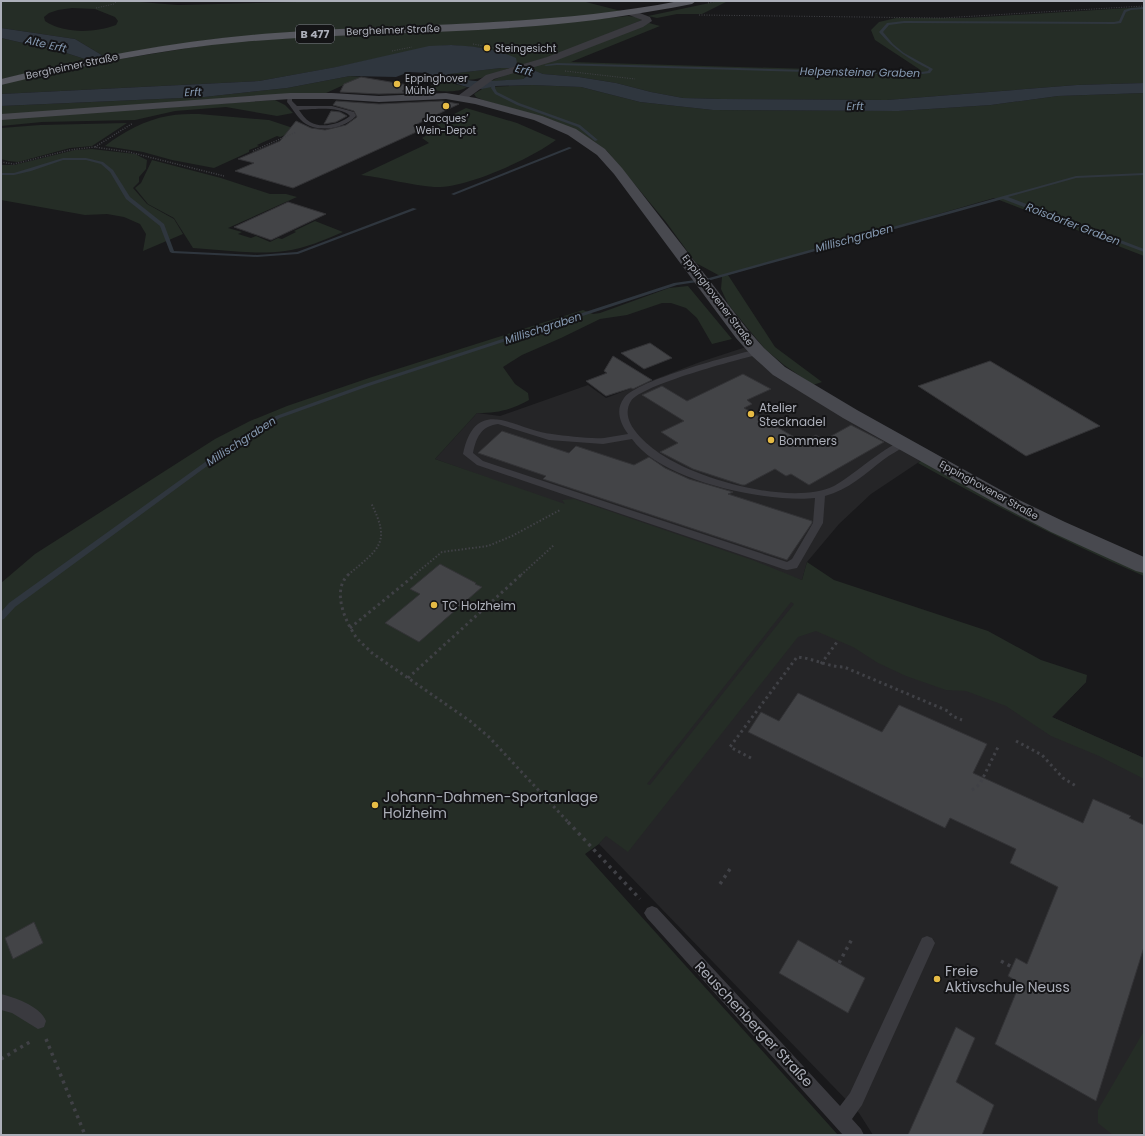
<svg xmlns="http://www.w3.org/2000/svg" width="1145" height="1136" font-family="Poppins,sans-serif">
<rect width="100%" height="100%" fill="#19191b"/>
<g fill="#252527">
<path d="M746 347 761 364 776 377 922 460 871 494 839 524 807 562 802 580 546 499 435 459 477 413 500 416 588 385 606 398 700 362Z"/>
<path d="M806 581 1086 682 1052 717 1144 758V1132L1138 1135H873L859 1113 599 844Z"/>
</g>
<g fill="#252d26" fill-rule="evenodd">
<path d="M1 1H127L178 5 340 1H582L621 11 584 17 223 38 159 47 105 57 75 39 1 28ZM72 8 95 9 115 17 118 21 116 25C95 33 64 34 45 21L44 17 49 13 58 10Z"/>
<path d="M719 1H728L702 14H677L657 18 648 16Z"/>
<path d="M1144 7V83L1077 85 887 100 721 99 683 98 651 92 616 83 579 77 543 74 527 68 567 56 649 23 660 26 571 62 914 72 919 69 875 40 871 30 879 22 896 18H967Z"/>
<path d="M628 16 636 17 642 20 559 54 521 65 480 48 451 45 429 47 337 67 259 81 1 94V84L95 63 226 42 589 20Z"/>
<path d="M1 38 63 52 88 60 1 79Z"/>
<path d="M501 68H510C488 75 470 87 448 74Z"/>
<path d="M516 71 527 74V76L523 79 488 82Z"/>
<path d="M350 76 361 77 324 94 1 116V106L204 97 287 88Z"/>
<path d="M443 81 467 87C459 93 438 92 430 89L429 87 437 82Z"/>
<path d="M532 85 581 87 640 102 713 110 898 111 991 105 1058 96 1144 93V256L994 198 728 275 775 347 822 382 813 385 784 365 765 349 750 331 728 304 721 289 722 277 696 263 666 222 607 151 592 140 555 121 483 100 476 97 474 94 482 89 488 87Z"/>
<path d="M275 100 285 105 293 113 277 116 226 107 175 111 135 120 42 122 1 126V119Z"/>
<path d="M466 108 517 123 556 140C530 159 465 189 434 187 410 185 385 178 361 175L429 143 422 138 440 127 436 123Z"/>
<path d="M199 114 269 120 299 130 280 137 277 136 257 145 259 146 249 150V152L214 168 172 160 143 152 105 146C123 132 145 120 168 116 178 114 189 114 199 114Z"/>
<path d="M127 123 92 146 70 148 18 162 8 161 1 159V128L40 125Z"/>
<path d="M92 149 135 154 147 160 146 169 139 177V182L133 188 147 204 174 219 183 234 143 251 146 234 140 224 124 217 107 214 85 215 1 200V165H14L75 150Z"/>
<path d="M152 160 221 178 270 194H286L297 197 228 228 242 232 238 234 251 238 256 236 270 242 278 238 282 239 296 232 294 231 315 221 343 232C324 240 306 248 285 251 255 255 223 250 193 248L174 218 148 204 135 188 141 183Z"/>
<path d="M688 286 732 339 712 344 697 318 686 308 671 303H662L627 315 600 319 561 338 522 355 503 367 515 384 528 393 529 400C510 410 499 413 477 413L435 459 565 504 562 500 574 499 755 561 802 580 807 562 834 580 988 631 1041 660 1087 675 1086 682 1052 717 1144 758V779L1099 756 1051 736 1006 706 966 691 946 690 906 676 878 663 853 647 816 631 798 637 628 852 606 836 599 844 585 854 838 1135H1V583L35 554 215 439 250 421 287 406 369 378 583 310 593 314 600 313 669 288ZM791 602 794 604 650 785 647 784Z"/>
<path d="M922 460 1144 572V576C1066 543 992 504 918 463Z"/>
<path d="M1144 1031V1132L1138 1135H1113L1098 1123V1110Z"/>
</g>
<g fill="#2f363e" fill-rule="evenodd">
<path d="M1 28 75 39 105 57 88 60 63 52 1 38Z"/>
<path d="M451 45C473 46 497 49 516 58L517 63 521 65 543 74 579 77 616 83 651 92 683 98 721 99 887 100 1077 85 1144 83V93L1058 96 991 105 898 111 713 110 640 102 581 87 532 85 496 86 482 89 467 87 433 77 428 73 409 72 396 77 350 76 287 88 204 97 1 106V94L259 81 336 67 429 46ZM501 68H510L527 74V76L523 79C499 80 472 86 449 74Z"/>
</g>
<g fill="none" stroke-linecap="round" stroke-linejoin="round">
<g fill="#2f363e" fill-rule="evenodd">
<path d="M1144 7V9L1131 10 1126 12 1121 23 1114 24 904 23 889 25 883 32 893 44 904 53 933 69 930 73 915 75 557 65 546 66 544 65 557 63 915 73 928 71 929 69C910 60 893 49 879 32L887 23 904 21 1114 22 1119 21 1124 10 1131 8Z"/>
<path d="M492 83 495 84V88L497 92 519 103 580 125 598 140 595 141 578 127 517 105 495 94 491 88Z"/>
<path d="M569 147 572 148 454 195 451 194Z"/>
<path d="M63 158H86L103 162 113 170 130 197 164 224 174 251 257 255 297 252 413 208 417 209 298 254 257 257 172 253 170 252 160 226 126 199 110 172 101 164 86 160H63L31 171 14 175H1V173H14Z"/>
<path d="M1144 173V175L1076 178 1008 197 1144 249V252L1003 199 711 280 677 285 369 386 280 418 244 439 15 607 4 619 1 620V612L9 603 240 437 276 416 365 384 674 283 709 278 1076 176Z"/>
</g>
</g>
<g fill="#434447" stroke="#333336">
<path d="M361 77 414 86 402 91 410 93 379 94 340 92 344 84Z"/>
<path d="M336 101 379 104 442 101 459 104 413 126 423 129 293 188 235 171 254 163 238 159 280 141 296 121 311 128 325 130 346 125 357 117 354 111 333 105Z"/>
<path d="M331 111 340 112 347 116 336 122 324 124Z"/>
<path d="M288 202 326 214 271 240 234 227Z"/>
<path d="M650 343 672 358 644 369 621 353Z"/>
<path d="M613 356 652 380 633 389 631 388 606 396 586 381 607 373 604 371Z"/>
<path d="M990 361 1100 426 1026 456 918 386Z"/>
<path d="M743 374 771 389 747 400 752 404 744 408 803 442 816 435 824 440 851 425 884 442 809 485 791 474 786 476 775 469 745 485H742L693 469 660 452 678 443 661 432 684 421 642 395 662 386 687 401Z"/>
<path d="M502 431 569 453 576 446 634 465 649 457 665 468 689 479 733 492 728 494 812 521V523L787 560 543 479 546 476 478 453Z"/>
<path d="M440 564 476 583 475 584 482 587 419 642 385 623 420 594 410 589Z"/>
<path d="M798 693 882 732 899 705 987 744 973 773 1083 823 1093 799 1131 816 1129 818 1144 825V947L1096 1101 995 1044 1020 983 1008 976 1016 958 1027 964 1058 887 1010 863 1016 849 950 818 945 828 748 732 761 712 779 721Z"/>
<path d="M34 922 43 943 13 959 5 938Z"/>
<path d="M798 940 865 978 848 1013 779 973Z"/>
<path d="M956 1027 975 1038 956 1082 994 1105 982 1135H908Z"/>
</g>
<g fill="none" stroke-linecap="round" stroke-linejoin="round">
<g stroke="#404146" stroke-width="1" stroke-dasharray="1 1.5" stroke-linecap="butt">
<path d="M708 3 717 1"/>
<path d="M96 8 114 4 116 2 114 1"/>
<path d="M699 15 942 18 1144 6"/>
<path d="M473 44 515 52"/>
<path d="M392 51 412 47"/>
<path d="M565 71 635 79"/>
</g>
<g stroke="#404146" stroke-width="1.5" stroke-dasharray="1 1.5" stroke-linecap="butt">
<path d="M95 147 133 123"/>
<path d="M253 151 296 132"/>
<path d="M1 162 14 164 70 150 94 147 129 152 224 176"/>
</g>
<g stroke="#404146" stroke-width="2" stroke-dasharray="1.5 2" stroke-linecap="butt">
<path d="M348 575C378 549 392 544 371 503"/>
<path d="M414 575 442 552 488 546 512 536 560 510"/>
<path d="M521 575 554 545"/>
</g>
<g stroke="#404146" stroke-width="3" stroke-dasharray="2.5 3.5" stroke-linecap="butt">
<path d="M349 574C331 590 345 621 356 637 361 643 367 648 372 653L470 721 489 737 569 823"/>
<path d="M350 628 416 574"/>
<path d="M821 664 837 642"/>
<path d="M408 678 522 574"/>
<path d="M1016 741 1042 755 1063 778 1076 786"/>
<path d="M751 758 730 747 797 657C813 658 828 667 844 667L948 711 952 716 962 720"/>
<path d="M972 790 980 784 998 747"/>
</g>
<g stroke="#404146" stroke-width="3.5" stroke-dasharray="3 4.5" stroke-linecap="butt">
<path d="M568 822 640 899"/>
<path d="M720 884 730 869"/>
<path d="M1001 961 1012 967"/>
<path d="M839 963 853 937"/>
<path d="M46 1039 85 1135"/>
<path d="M1 1059 33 1040"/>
</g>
<g fill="#3a3a3f" fill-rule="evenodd">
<path d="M288 95H292V101L297 106H332L354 112 356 116C345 128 320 133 306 124 298 119 293 109 287 102ZM299 110C312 109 342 106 350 116 340 124 322 129 310 122 305 119 302 114 299 110Z"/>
<path d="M758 349 762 352 761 354C739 359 641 385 631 401 619 420 642 440 655 450 691 478 791 507 834 486 849 479 894 438 907 441L909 443 907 445C899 450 891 454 883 460 865 474 848 490 825 496L823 523 797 568 787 570 783 569 477 465 463 454C476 393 515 430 552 434 567 436 589 439 604 438 612 437 620 435 628 434 620 423 615 410 624 398 637 380 733 355 758 349ZM498 424 549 440 603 444 632 439C661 481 767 503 815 498L813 523 792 559 787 562 483 461 473 453C476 438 481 426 498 424Z"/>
<path d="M652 906 657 908 840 1106 850 1093 922 938 927 936 932 938 935 943 862 1105 852 1119 861 1129 864 1135H843L647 918 644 913 647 908Z"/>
<path d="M1 994C16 998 40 1006 46 1021L44 1027 38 1029 12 1013 1 1010Z"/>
</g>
<path fill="#3a3a3f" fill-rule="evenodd" d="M632 10 650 17 652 21 643 27 555 61 494 79 465 100 461 101 455 98 486 75 547 57 642 20 629 15 627 13Z"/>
<path fill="#48494f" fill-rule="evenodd" d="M290 93H332L379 96 446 93 476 98 542 116 576 129 605 149 622 168 748 330 764 348 785 367 857 410 1015 498 1065 522 1144 557V573L1136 571 1051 532 1001 506 843 418 773 375 752 356 736 338 614 174 597 155 568 135 534 120 475 104 446 99 379 102 332 99H290L1 120V114Z"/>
<path fill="#56575e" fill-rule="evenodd" d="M679 1H696L692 4C640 14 589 22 536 26 438 34 340 33 242 42 161 49 80 66 1 85V79C91 57 182 40 275 33 411 23 544 27 679 1Z"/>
</g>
<g fill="#e6bb45" stroke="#141416" stroke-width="1.5">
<circle cx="487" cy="48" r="4"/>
<circle cx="397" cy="84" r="4"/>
<circle cx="446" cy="106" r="4"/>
<circle cx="751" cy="414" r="4"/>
<circle cx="771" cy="440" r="4"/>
<circle cx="434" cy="605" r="4"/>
<circle cx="375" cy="805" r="4"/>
<circle cx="937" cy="979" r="4"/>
</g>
<g text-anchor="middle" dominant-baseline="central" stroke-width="4" stroke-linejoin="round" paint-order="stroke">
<g font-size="10" fill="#acafb9" stroke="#141416">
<text transform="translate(393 30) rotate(-2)">Bergheimer Straße</text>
<text transform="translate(72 66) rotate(-12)">Bergheimer Straße</text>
<text transform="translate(718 300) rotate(53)">Eppinghovener Straße</text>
<text transform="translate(989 490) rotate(29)">Eppinghovener Straße</text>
</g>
<g font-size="10" fill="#acafb9" stroke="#141416" text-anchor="start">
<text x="495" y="48">Steingesicht</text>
<text x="405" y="78">Eppinghover<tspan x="405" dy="12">Mühle</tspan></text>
<text x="446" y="118" text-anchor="middle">Jacques’<tspan x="446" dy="12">Wein-Depot</tspan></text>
</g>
<rect fill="#141416" stroke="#7e8088" stroke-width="1" x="296" y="25" width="38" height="18" rx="3"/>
<g font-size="11" font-weight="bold" fill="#acafb9">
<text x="315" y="34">B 477</text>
</g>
<g font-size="11" font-style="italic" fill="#869ab2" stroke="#141416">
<text transform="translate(46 44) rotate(13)">Alte Erft</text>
<text transform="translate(524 70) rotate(15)">Erft</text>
<text transform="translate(860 72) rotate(1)">Helpensteiner Graben</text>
<text transform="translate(193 92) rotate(-2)">Erft</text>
<text transform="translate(855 106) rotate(-1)">Erft</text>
<text transform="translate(1073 224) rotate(21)">Roisdorfer Graben</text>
<text transform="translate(854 238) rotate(-15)">Millischgraben</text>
<text transform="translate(543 328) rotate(-18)">Millischgraben</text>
<text transform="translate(241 441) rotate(-33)">Millischgraben</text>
</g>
<g font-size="12" fill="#acafb9" stroke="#141416" text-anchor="start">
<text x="759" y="407">Atelier<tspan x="759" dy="14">Stecknadel</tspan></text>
<text x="779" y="440">Bommers</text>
<text x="442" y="605">TC Holzheim</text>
</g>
<g font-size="14" fill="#acafb9" stroke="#141416" text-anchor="start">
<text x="383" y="797">Johann-Dahmen-Sportanlage<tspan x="383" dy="16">Holzheim</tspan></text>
<text x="945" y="971">Freie<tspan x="945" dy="16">Aktivschule Neuss</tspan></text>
</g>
<g font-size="14" fill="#acafb9" stroke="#141416">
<text transform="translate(754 1024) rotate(47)">Reuschenberger Straße</text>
</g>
</g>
<rect width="1145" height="1136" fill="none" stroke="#acafb9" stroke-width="4"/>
</svg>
